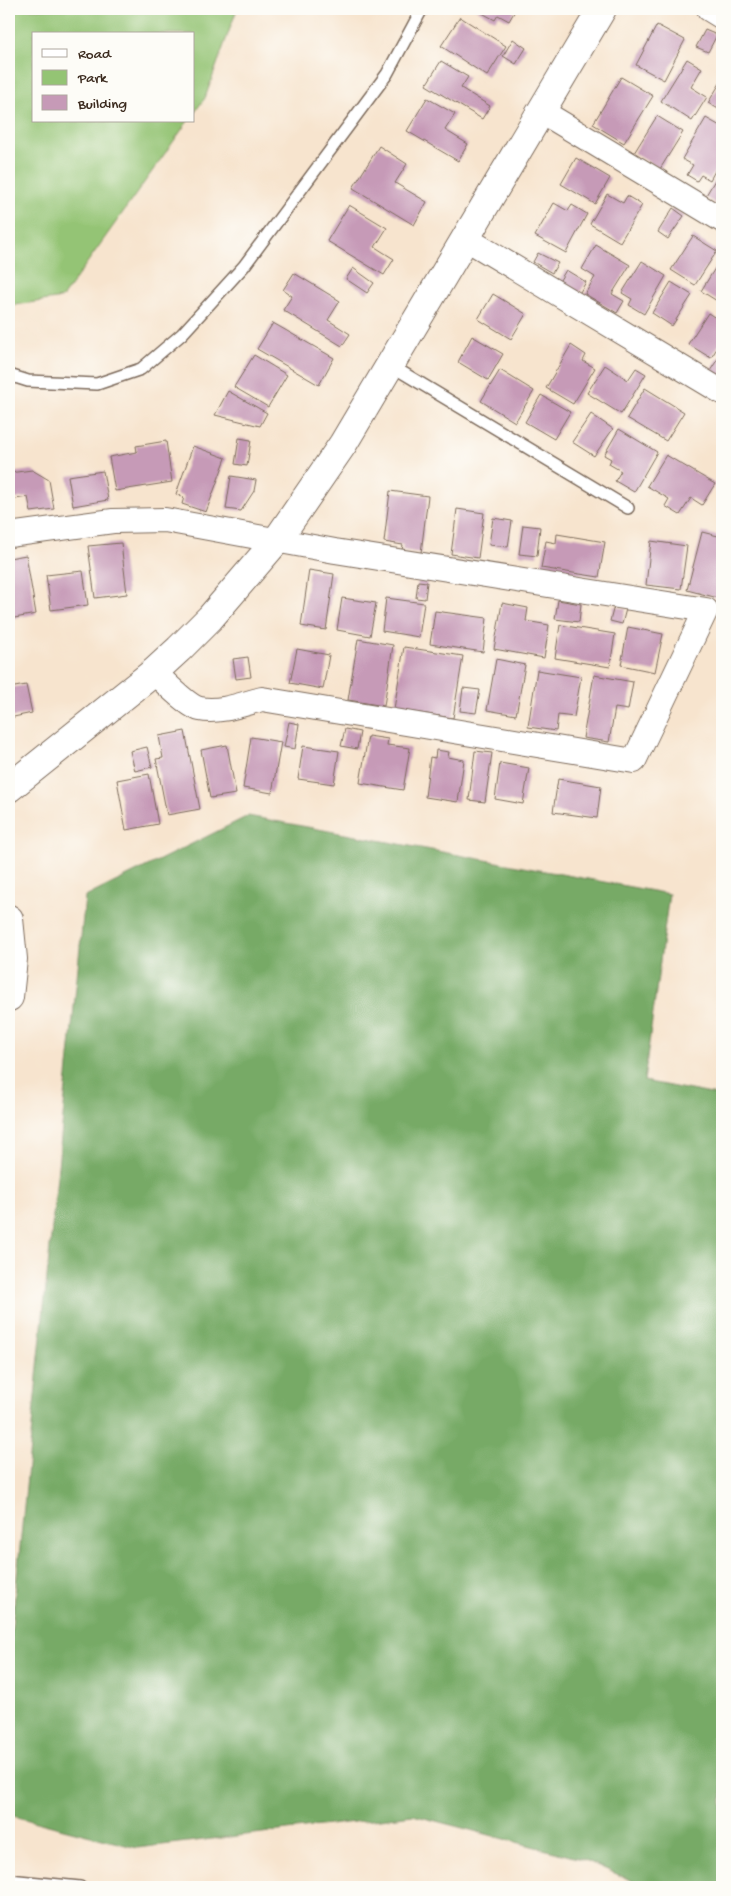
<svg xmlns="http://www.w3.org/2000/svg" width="731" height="1896" font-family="'Gochi Hand',sans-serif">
<rect width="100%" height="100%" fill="#fdfcf7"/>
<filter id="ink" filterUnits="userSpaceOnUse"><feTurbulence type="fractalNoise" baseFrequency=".02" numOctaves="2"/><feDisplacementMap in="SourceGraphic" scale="10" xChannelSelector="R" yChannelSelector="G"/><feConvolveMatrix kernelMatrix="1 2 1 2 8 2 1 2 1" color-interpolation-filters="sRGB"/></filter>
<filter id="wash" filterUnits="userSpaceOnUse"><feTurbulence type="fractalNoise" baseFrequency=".0096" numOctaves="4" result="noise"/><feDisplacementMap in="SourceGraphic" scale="20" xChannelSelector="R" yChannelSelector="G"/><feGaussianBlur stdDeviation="1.12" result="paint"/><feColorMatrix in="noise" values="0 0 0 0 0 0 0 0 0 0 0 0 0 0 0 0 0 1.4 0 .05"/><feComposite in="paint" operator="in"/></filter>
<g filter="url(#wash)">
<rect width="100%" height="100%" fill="#f7e4ce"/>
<path fill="#94c474" stroke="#687749" d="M9 9H237L205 98 194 113V34H34V121H188L62 298 9 306Z"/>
<path fill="#7a6" stroke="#596a42" d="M248 816 669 894 644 1081 722 1096V1887H646L585 1860 413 1815 137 1848 9 1815V1656L85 897Z"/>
<g id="blocks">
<g fill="#c69ab7">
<path d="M475 9H516L509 21 498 15 495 20Z"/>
<path d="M460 17 506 46 487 76 441 46Z"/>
<path d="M657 25 685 40 664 80 636 65Z"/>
<path d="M705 30 717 35 708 52 696 47Z"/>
<path d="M513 39 526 48 516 64 503 56Z"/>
<path d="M687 59 702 68 691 87 707 97 692 121 661 101Z"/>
<path d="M441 61 468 77 461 88 490 106 482 119 426 85Z"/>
<path d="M621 77 653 96 624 143 593 124Z"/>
<path d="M722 80V111L708 103Z"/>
<path d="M427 98 455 114 445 130 468 144 458 161 407 131Z"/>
<path d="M657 116 683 132 660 169 634 153Z"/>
<path d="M706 118 722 127V158L710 180 701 175 697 181 687 175 693 165 682 159Z"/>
<path d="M379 146 407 164 395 183 427 202 414 225 353 188Z"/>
<path d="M576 158 610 178 595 204 561 184Z"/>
<path d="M715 180 722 184V195L716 204 705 197Z"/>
<path d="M607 194 623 203 627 196 642 205 620 242 590 224Z"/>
<path d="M554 203 568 211 572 205 587 214 566 253 535 236Z"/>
<path d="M349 205 387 228 375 247 394 259 384 275 327 241Z"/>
<path d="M673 208 684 216 668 239 658 232Z"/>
<path d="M693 236 717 251 695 285 671 270Z"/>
<path d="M596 245 630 265 612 294 624 301 617 313 585 294 595 277 582 269Z"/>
<path d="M538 253 558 263 552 273 533 262Z"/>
<path d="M722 257V304L701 291Z"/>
<path d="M642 261 666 276 644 314 629 305 632 299 622 293Z"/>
<path d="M353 268 374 283 367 293 346 279Z"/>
<path d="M566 270 586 282 577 297 557 285Z"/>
<path d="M294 273 340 301 328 320 350 334 342 346 283 310 292 296 283 290Z"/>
<path d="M671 282 692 295 672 326 652 313Z"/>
<path d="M493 294 526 314 511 339 478 319Z"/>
<path d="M708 313 722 322V340L711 358 688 344Z"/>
<path d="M273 323 334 358 319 385 257 349Z"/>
<path d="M472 336 503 354 488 380 458 362Z"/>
<path d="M571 345 586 355 583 361 595 368 573 404 546 388Z"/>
<path d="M254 355 287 375 268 407 234 387Z"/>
<path d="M719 357 722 359V379L710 371Z"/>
<path d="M605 365 628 380 636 368 646 374 621 414 587 393Z"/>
<path d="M500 370 534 391 515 422 481 401Z"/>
<path d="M645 388 684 412 666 441 627 418Z"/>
<path d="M228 391 267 413 260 426 215 415Z"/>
<path d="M541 395 570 412 554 439 525 422Z"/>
<path d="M591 414 613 429 594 456 572 442Z"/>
<path d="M619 429 657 452 634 492 615 481 621 471 609 464 611 459 604 455Z"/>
<path d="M239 438 251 440 247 466 235 464Z"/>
<path d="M166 441 172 482 115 491 109 457 137 452 136 446Z"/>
<path d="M193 446 226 458 206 512 182 504 184 497 176 494Z"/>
<path d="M666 455 715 484 702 505 691 498 680 515 665 506 669 499 647 486Z"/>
<path d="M32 470 49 480 54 509 31 512 28 497 9 500V473Z"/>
<path d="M103 471 108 500 73 506 68 476Z"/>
<path d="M231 476 256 480 254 491 241 511 226 509Z"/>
<path d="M390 491 428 496 421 553 402 550 403 545 384 542Z"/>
<path d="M457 509 484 513 478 558 451 554Z"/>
<path d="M493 518 512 521 508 547 489 545Z"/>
<path d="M523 525 540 527 537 556 519 554Z"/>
<path d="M702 532 722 537V599L687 590Z"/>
<path d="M557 534 605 542 599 577 541 568 546 541 556 543Z"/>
<path d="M651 541 687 546 681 589 646 585Z"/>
<path d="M121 543 127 594 95 598 88 546Z"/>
<path d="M26 555 36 614 9 619V558Z"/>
<path d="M309 570 334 574 326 630 301 626Z"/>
<path d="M83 571 88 605 51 610 46 575Z"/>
<path d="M418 581 427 582 425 599 416 598Z"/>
<path d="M342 598 376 603 370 636 337 630Z"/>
<path d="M386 598 424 603 419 637 382 631Z"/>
<path d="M558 600 581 604 579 622 555 619Z"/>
<path d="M502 603 528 608 526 621 549 625 544 658 494 649Z"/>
<path d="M614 606 626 609 622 624 610 621Z"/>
<path d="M435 611 487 618 483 652 430 644Z"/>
<path d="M560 625 615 634 610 667 555 658Z"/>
<path d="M628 627 663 634 655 672 621 665Z"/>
<path d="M358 639 393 645 384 706 348 700Z"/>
<path d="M404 647 463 656 453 718 394 709Z"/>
<path d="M297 649 329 655 323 689 290 683Z"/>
<path d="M248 657 251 677 236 679 233 659Z"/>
<path d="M496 659 525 665 516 715 487 710Z"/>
<path d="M537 670 581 677 574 717 558 715 556 731 528 727Z"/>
<path d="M594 675 633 682 628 710 615 708 609 742 583 738Z"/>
<path d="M26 685 32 713 9 718V688Z"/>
<path d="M463 688 480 690 476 713 460 711Z"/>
<path d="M289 722 299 724 295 749 284 747Z"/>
<path d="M345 729 360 732 357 749 341 746Z"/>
<path d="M185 731 200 809 167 815 156 759 163 758 159 736Z"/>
<path d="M368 736 388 739 387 745 410 748 403 790 360 783Z"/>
<path d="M251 737 281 742 272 793 243 788Z"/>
<path d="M227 745 236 794 210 798 201 750Z"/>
<path d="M303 746 339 751 334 784 298 779Z"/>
<path d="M147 747 152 767 135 771 130 751Z"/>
<path d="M436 750 449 752 448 757 464 760 458 802 425 797 430 757 435 758Z"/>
<path d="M475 751 492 753 485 802 469 800Z"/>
<path d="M500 763 529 768 523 804 495 799Z"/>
<path d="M149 774 158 824 126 830 117 780Z"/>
<path d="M558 779 601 786 597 818 553 812Z"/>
</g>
</g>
</g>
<g filter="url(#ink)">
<use href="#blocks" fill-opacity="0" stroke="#7d6b5c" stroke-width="1"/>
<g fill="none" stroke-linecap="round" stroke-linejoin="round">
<defs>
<g id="service">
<path d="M390 365 628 508"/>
<path d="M9 375 28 381 97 384 141 369 182 334 244 266 387 74 422 9"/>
<path d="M9 1880 80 1887"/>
</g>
<g id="minor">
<path d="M709 9 722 17"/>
<path d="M541 111 722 220"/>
<path d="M465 238 722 392"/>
<path d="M9 535 113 521 165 520 335 551 706 610 634 761 262 699C242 704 220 713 200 709 189 707 163 681 154 672"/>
</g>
<g id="tertiary">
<path d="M9 788 154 672 179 649 210 618 277 540 343 444 602 9"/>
<path d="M9 919 13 959 9 997"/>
</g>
</defs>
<use href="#service" stroke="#7d6b5c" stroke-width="14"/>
<use href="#minor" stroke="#7d6b5c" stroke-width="26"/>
<use href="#tertiary" stroke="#7d6b5c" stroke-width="30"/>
<use href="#service" stroke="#fff" stroke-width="11"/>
<use href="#minor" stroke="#fff" stroke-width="24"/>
<use href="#tertiary" stroke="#fff" stroke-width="28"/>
</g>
</g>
<rect width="731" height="1896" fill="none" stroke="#fdfcf7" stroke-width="30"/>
<rect x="32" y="32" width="162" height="90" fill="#fdfcf7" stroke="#afa8a0"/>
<rect x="42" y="49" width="25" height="8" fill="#ffffff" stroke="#afa8a0"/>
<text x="78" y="58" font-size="15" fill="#3b2a1e">Road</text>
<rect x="42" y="70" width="25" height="15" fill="#94c474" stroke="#afa8a0"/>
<text x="78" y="82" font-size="15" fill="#3b2a1e">Park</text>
<rect x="42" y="95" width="25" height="15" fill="#c69ab7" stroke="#afa8a0"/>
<text x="78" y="108" font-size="15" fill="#3b2a1e">Building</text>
</svg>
